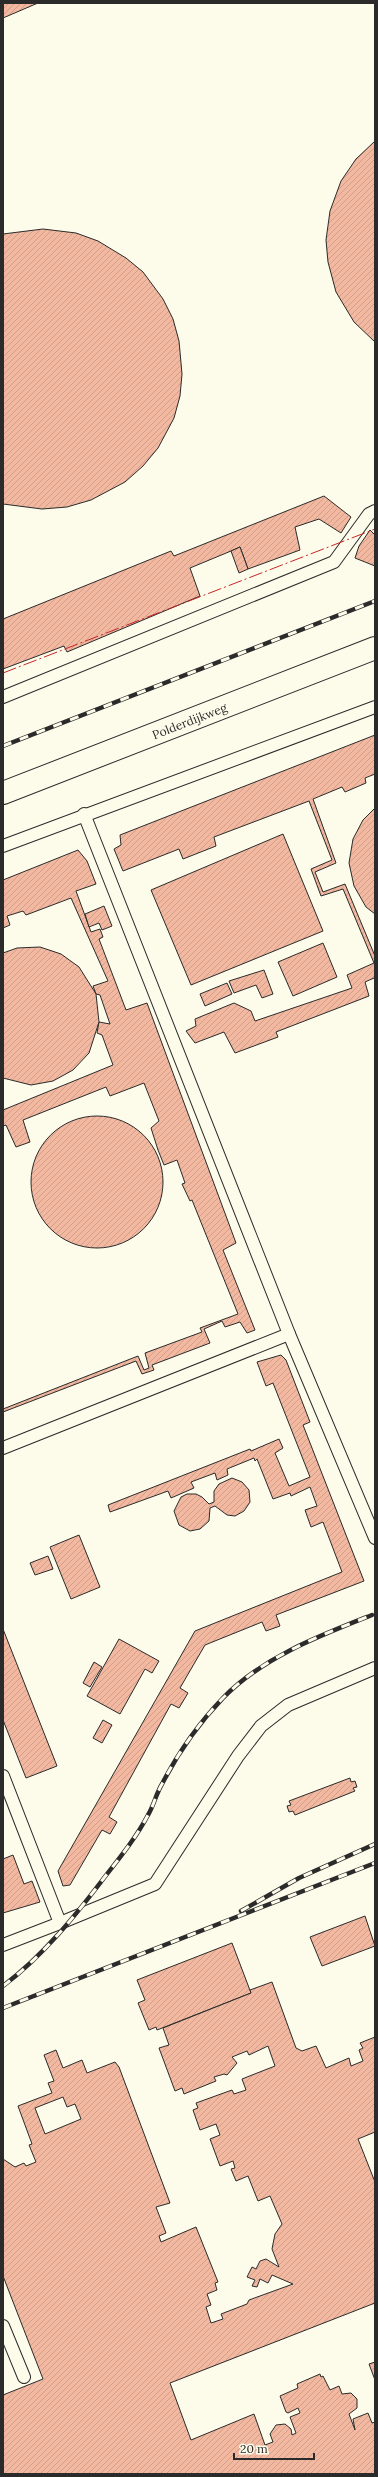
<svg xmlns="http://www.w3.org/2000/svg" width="378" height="2477" font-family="Lora,serif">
<defs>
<pattern id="building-hatch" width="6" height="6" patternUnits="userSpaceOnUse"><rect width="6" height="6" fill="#f2b8a0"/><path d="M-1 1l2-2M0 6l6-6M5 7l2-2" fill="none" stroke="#d09e8a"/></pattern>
</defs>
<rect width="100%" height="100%" fill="#fdfbea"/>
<g fill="url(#building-hatch)" stroke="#2b2b2b" fill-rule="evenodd">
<path d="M3 3H38L3 18Z"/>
<path d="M375 141V342L354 322 336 292 328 262 326 240 330 211 341 181 356 159Z"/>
<path d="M43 229 76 233 98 241 126 258 143 272 163 299 173 319 179 341 182 374 180 396 174 418 158 448 143 466 125 482 91 500 67 507 42 509 3 504V234Z"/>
<path d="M324 496 351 517 341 533 319 519 295 527 300 550 248 569 240 547 231 551 190 568 200 596 67 652 64 646 3 669V619L171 551 174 556Z"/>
<path d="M370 530 375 535V566L355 558 359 546Z"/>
<path d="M240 547 248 569 239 573 231 551Z"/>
<path d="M375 735V774L365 778 366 783 345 792 342 787 313 799 336 863 315 872 323 892 345 884 375 956V981L374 978 365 982 369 996 276 1032 278 1037 235 1053 224 1032 195 1043 186 1031 196 1026 195 1019 234 1003 251 1011 255 1021 352 988 347 975 374 963 343 889 321 896 311 869 332 860 309 801 214 837 216 846 183 859 179 849 123 871 114 849 121 845 120 835Z"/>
<path d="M375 808V914L366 907 354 886 349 863 353 839 363 820Z"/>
<path d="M283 834 323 931 191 985 151 890Z"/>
<path d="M78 850 87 861 96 884 76 891 91 932 100 929 103 937 99 939 126 1010 147 1003 236 1243 223 1250 255 1330 247 1333 240 1322 225 1327 222 1321 204 1329 210 1343 152 1365 154 1370 142 1374 136 1361 3 1412V1409L138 1356 144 1370 149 1368 145 1353 202 1332 200 1328 238 1314 192 1200 190 1201 182 1184 185 1183 177 1160 164 1165 158 1150 151 1128 159 1121 144 1083 110 1096 106 1087 23 1120 30 1142 16 1147 6 1125 3 1126V1110L113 1065 102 1035 97 1033 99 1022 110 1024 100 995 96 994 93 986 108 981 71 898 26 915 23 911 7 916 10 925 3 928V880Z"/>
<path d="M104 906 112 926 102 930 99 923 89 927 85 914Z"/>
<path d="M323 943 337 977 293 996 278 962Z"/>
<path d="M40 947 61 954 79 967 96 994 99 1022 89 1053 73 1070 53 1081 31 1085 3 1078V953L17 948Z"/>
<path d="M264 970 273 994 262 998 256 985 234 993 229 981Z"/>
<path d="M227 983 232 994 205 1006 200 994Z"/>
<circle cx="97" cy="1182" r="66"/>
<path d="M281 1355 286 1360 310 1422 303 1425 364 1581 276 1615 280 1626 266 1631 262 1622 205 1645 180 1688 188 1693 179 1708 171 1704 109 1817 117 1822 110 1834 102 1830 70 1885 63 1886 58 1871 195 1631 342 1572 323 1522 311 1527 305 1510 317 1506 310 1487 291 1496 290 1493 273 1499 257 1459 255 1461 254 1458 227 1469 228 1475 217 1480 215 1473 191 1482 194 1488 171 1498 168 1491 110 1512 108 1505 250 1449 251 1451 279 1439 283 1448 275 1453 289 1486 310 1477 273 1383 266 1386 257 1362Z"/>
<path d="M232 1478 242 1482 249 1490 250 1502 244 1511 235 1516 227 1515 215 1506 210 1508 209 1521 200 1529 190 1531 179 1525 174 1511 181 1497 187 1494H196L202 1497 209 1504 214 1502V1491L219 1484Z"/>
<path d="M79 1535 100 1587 71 1599 50 1547Z"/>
<path d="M48 1556 53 1569 35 1575 30 1563Z"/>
<path d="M3 1629 57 1766 26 1778 3 1720Z"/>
<path d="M119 1639 159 1661 152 1673 145 1669 120 1714 87 1696Z"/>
<path d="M94 1662 102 1667 90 1687 83 1683Z"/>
<path d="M103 1720 112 1725 102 1743 93 1738Z"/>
<path d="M350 1778 351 1782 355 1781 357 1787 353 1788 355 1791 295 1815 293 1811 289 1812 287 1806 291 1805 289 1801Z"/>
<path d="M13 1855 24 1884 32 1881 40 1902 3 1913V1859Z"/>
<path d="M365 1916 375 1946 322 1966 310 1937Z"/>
<path d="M232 1943 251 1993 157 2030 156 2027 149 2030 138 2003 145 2000 137 1980Z"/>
<path d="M272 1982 296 2048 302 2051 316 2046 326 2068 349 2058 351 2066 363 2061 359 2050 363 2048 360 2043 375 2037V2132L358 2139 375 2182V2303L170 2383 191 2440 254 2414 265 2445 273 2442 270 2434 276 2425 285 2424 291 2429 292 2435 296 2433 290 2417 300 2413 298 2408 288 2413 286 2412 280 2396 298 2388 297 2384 320 2374 321 2377 323 2376 330 2390 339 2386 342 2394 351 2393 357 2399V2408L349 2414 355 2430 353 2419 368 2413 372 2423 375 2422V2474H3V2395L43 2379 3 2276V2159L15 2167 24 2163 26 2166 36 2162 29 2145 32 2144 18 2106 52 2093 48 2083 54 2081 44 2055 56 2050 63 2068 82 2060 87 2073 115 2062 119 2067 170 2203 156 2207 166 2233 159 2236 161 2242 196 2227 218 2282 215 2283 217 2290 207 2294 211 2305 206 2307 211 2323 223 2319 221 2314 247 2304 249 2300 293 2284 272 2275 268 2283 260 2279 257 2287 252 2286 255 2280 247 2277 252 2267 256 2269 260 2261 266 2259 279 2267 272 2249 275 2234 282 2224 270 2196 258 2201 248 2176 236 2181 231 2169 235 2168 233 2161 220 2166 210 2139 220 2135 216 2124 200 2130 193 2110 198 2108 196 2103 232 2090 234 2094 246 2090 242 2079 275 2066 268 2046 249 2055 247 2051 232 2057 237 2063 227 2075 224 2074 214 2077 216 2081 184 2094 182 2088 175 2091 159 2048 169 2045 163 2028 251 1993 250 1990ZM63 2097 67 2107 75 2104 81 2119 45 2134 35 2108Z"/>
<path d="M375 2362V2380L369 2364Z"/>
</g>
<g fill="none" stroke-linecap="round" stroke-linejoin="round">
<defs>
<g id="lane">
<path d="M3 697 334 562 369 514 375 511"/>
<path d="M84 814 289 1334 375 1538"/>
<path d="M3 846 375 707"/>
<path d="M3 1448 289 1334"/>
<path d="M3 1776 60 1923 3 1945"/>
<path d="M60 1923 155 1884 238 1756 261 1726 288 1705 375 1668"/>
<path d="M3 2326 24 2377"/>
</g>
<g id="street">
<path id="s1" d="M3 793 375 648"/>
</g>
</defs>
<use href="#lane" stroke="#2b2b2b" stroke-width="14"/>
<use href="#street" stroke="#2b2b2b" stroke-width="24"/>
<use href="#lane" stroke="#fdfbea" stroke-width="12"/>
<use href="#street" stroke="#fdfbea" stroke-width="22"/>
<defs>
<g id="rail">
<path d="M3 746 375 601"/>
<path d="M241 1911 299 1878 375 1844"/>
<path d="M3 1986C44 1955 76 1915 107 1874 122 1855 137 1836 148 1815 154 1805 156 1794 162 1784 178 1753 198 1724 223 1698 263 1657 319 1636 372 1615"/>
<path d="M3 2008 375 1863"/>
</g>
</defs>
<use href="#rail" stroke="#2b2b2b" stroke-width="4.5"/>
<use href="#rail" stroke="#fdfbea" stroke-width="3" stroke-dasharray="9" stroke-linecap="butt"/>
<path stroke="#c62828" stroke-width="1" stroke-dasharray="14 3 2 3" stroke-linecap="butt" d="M3 673 375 529"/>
</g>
<g text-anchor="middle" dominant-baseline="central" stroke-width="3" stroke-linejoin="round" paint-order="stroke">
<g font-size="12" fill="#2b2b2b" stroke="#fdfbea">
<text stroke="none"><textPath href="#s1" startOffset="200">Polderdijkweg</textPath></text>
</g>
</g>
<rect width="378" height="2477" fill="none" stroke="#2b2b2b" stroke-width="8"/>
<path d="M234 2453v6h80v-6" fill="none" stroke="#2b2b2b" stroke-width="2"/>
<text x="240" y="2453" font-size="12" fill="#2b2b2b" stroke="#fdfbea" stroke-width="3" paint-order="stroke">20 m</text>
</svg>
